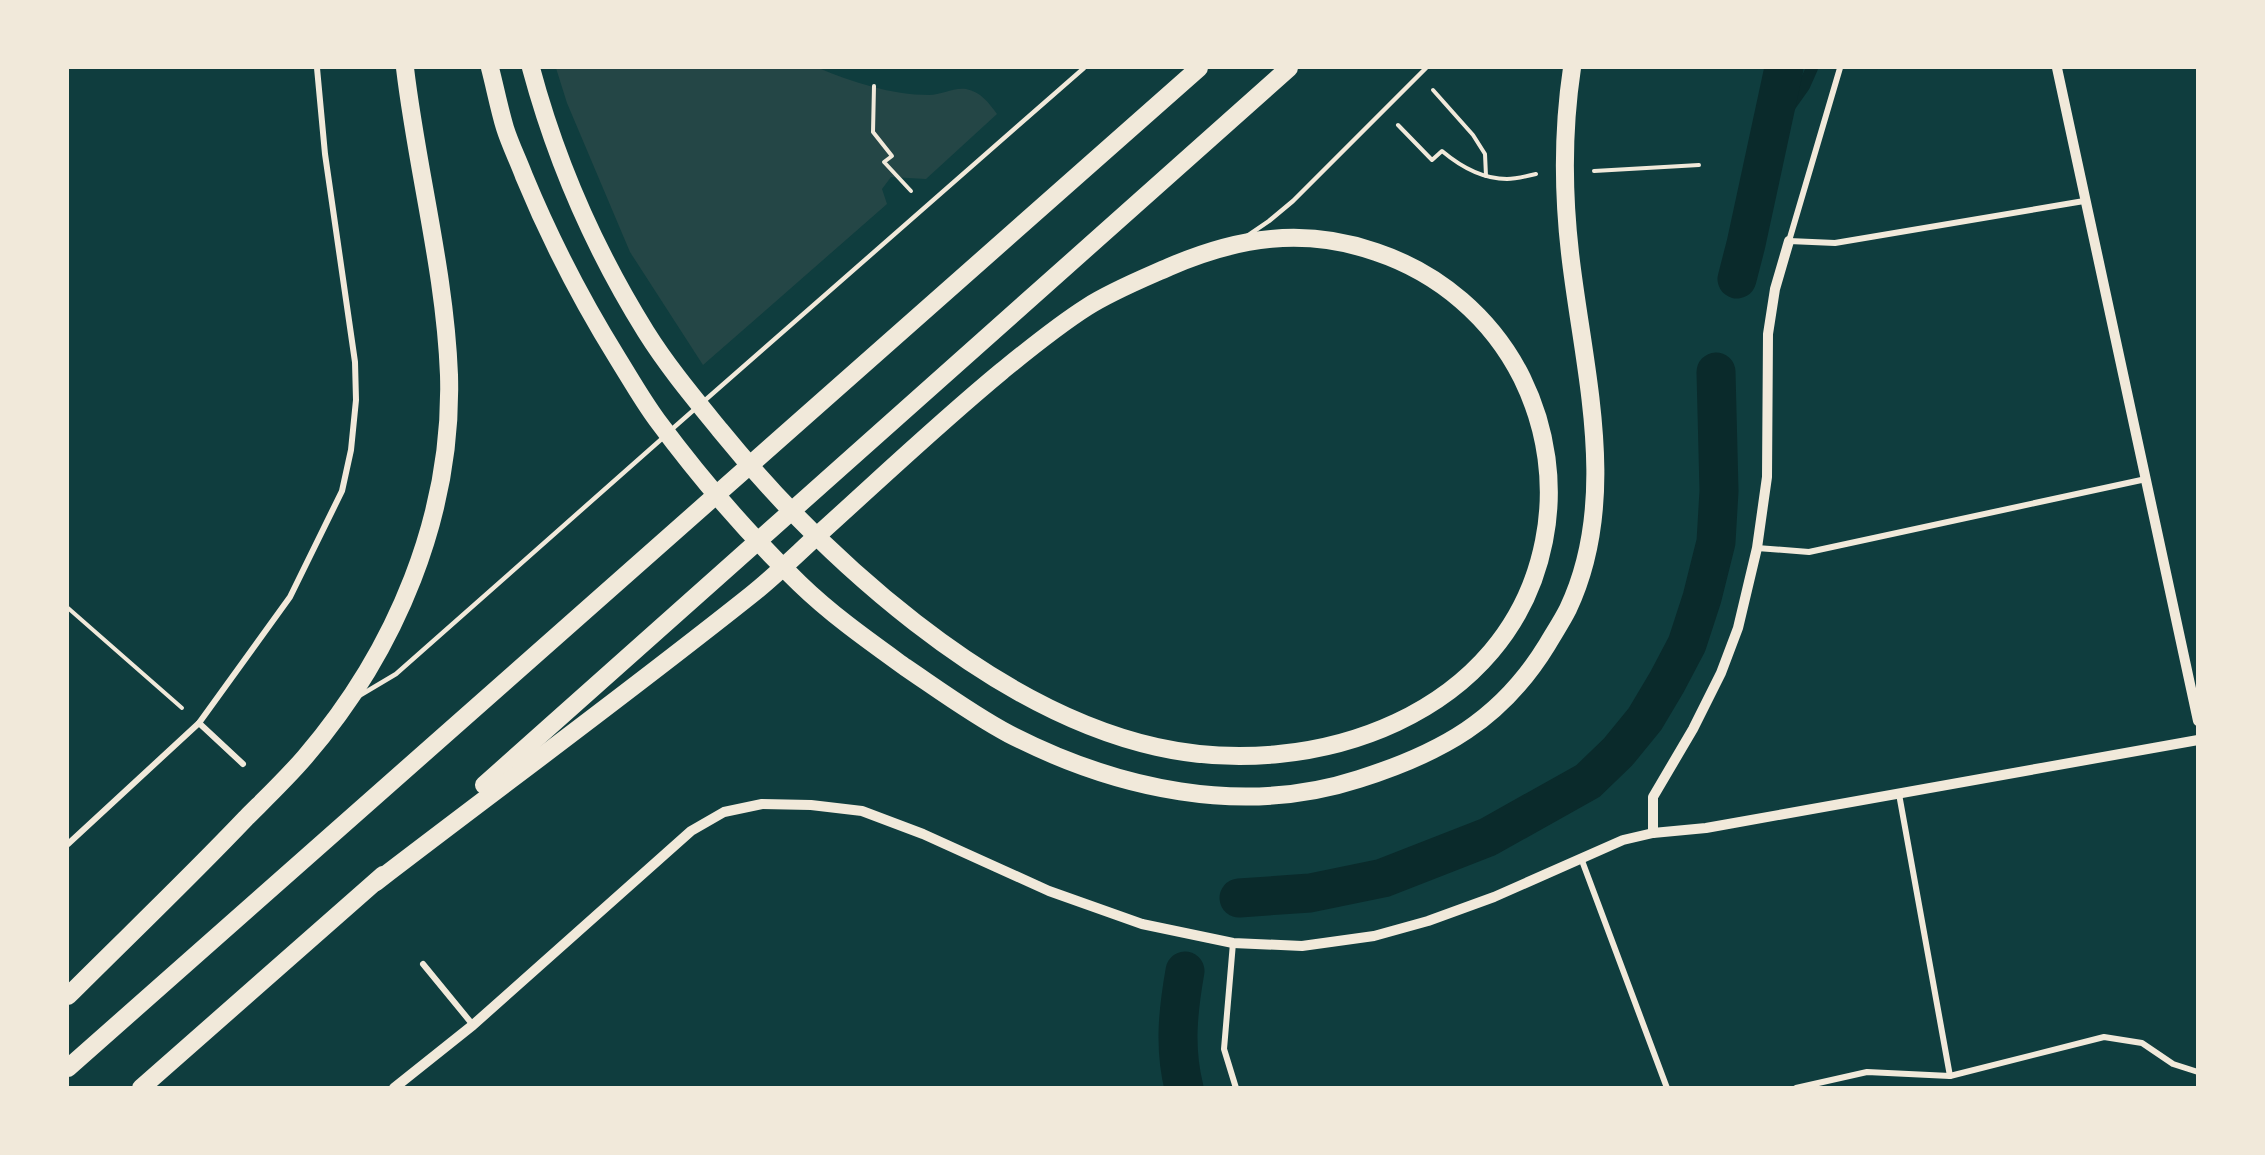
<svg xmlns="http://www.w3.org/2000/svg" width="2265" height="1155" font-family="'Nunito Sans',sans-serif">
<rect width="100%" height="100%" fill="#0f3d3e"/>
<path fill="#244646" d="M556 68H818C853 82 891 95 929 95 941 95 954 87 966 89 981 92 988 102 997 114L926 179 891 177 882 189 887 204 703 365 630 252 567 103Z"/>
<g fill="none" stroke-linecap="round" stroke-linejoin="round">
<path stroke="#0a2a2b" stroke-width="12" d="M1768 137 1804 86 1812 68"/>
<g stroke="#0a2a2b" stroke-width="39">
<path d="M1737 279 1746 244 1784 68"/>
<path d="M1239 898 1310 893 1383 878 1488 837 1588 781 1618 752 1645 719 1667 682 1687 644 1702 598 1716 542 1719 491 1716 372"/>
<path d="M1184 1088C1174 1048 1178 1011 1185 971"/>
</g>
<g stroke="#f1e9da" stroke-width="4">
<path d="M874 86 873 132 892 156 884 162 911 191"/>
<path d="M1433 90 1473 135 1485 154 1486 176"/>
<path d="M1398 125 1432 160 1442 151C1461 167 1482 179 1507 179 1517 179 1527 176 1536 174"/>
<path d="M1594 171 1699 165"/>
<path d="M68 608 182 708"/>
</g>
<g stroke="#f1e9da" stroke-width="4.5">
<path d="M1247 236 1269 221 1293 201 1426 68"/>
<path d="M703 402 1084 68"/>
<path d="M671 430 696 408"/>
<path d="M359 696 396 674 665 436"/>
</g>
<g stroke="#f1e9da" stroke-width="6">
<path d="M1840 68 1789 241 1835 243 2084 201"/>
<path d="M1757 548 1809 552 2146 479"/>
<path d="M199 723 243 764"/>
<path d="M1899 794 1950 1076"/>
<path d="M68 844 199 723 290 597 342 491 351 450 356 400 355 362 325 154 317 68"/>
<path d="M1581 858 1667 1088"/>
<path d="M1233 943 1224 1049 1236 1088"/>
<path d="M423 964 473 1025"/>
<path d="M1796 1088 1867 1072 1950 1076 2104 1037 2142 1043 2173 1064 2198 1072"/>
</g>
<g stroke="#f1e9da" stroke-width="10">
<path d="M2057 68 2198 721"/>
<path d="M1653 833V797L1693 729 1721 673 1738 628 1757 548 1767 477 1768 334 1775 289 1789 241"/>
<path d="M394 1088 473 1025 691 831 724 812 762 804 811 805 862 811 923 834 1049 891 1142 924 1233 943 1302 946 1374 936 1428 921 1494 897 1623 840 1653 833 1706 828 2198 740"/>
</g>
<g stroke="#f1e9da" stroke-width="18">
<path d="M490 68C495 87 499 108 505 128 510 144 518 160 524 176 550 239 582 301 618 359 631 380 643 401 657 420 700 478 748 534 800 584 832 615 869 641 905 667 939 690 973 715 1009 734 1116 789 1242 817 1359 779 1441 753 1501 720 1547 645 1554 633 1562 621 1568 609 1621 497 1583 369 1570 253 1563 192 1563 128 1572 68"/>
<path d="M484 785 1289 68"/>
<path d="M376 882C501 786 628 693 751 595 775 576 797 554 819 534 880 479 939 423 1002 371 1029 349 1057 326 1087 307 1112 291 1142 279 1169 267 1238 237 1304 227 1376 252 1439 273 1492 318 1522 378 1547 429 1555 486 1544 541 1510 715 1314 782 1157 747 991 710 824 558 720 430 694 398 668 367 646 332 595 250 556 161 531 68"/>
<path d="M68 996C127 937 188 879 246 818 266 798 287 778 305 757 396 651 453 515 449 375 445 271 417 170 405 68"/>
<path d="M68 1068 1199 68"/>
<path d="M141 1088 383 875"/>
</g>
</g>
<rect width="2265" height="1155" fill="none" stroke="#f1e9da" stroke-width="138"/>
</svg>
